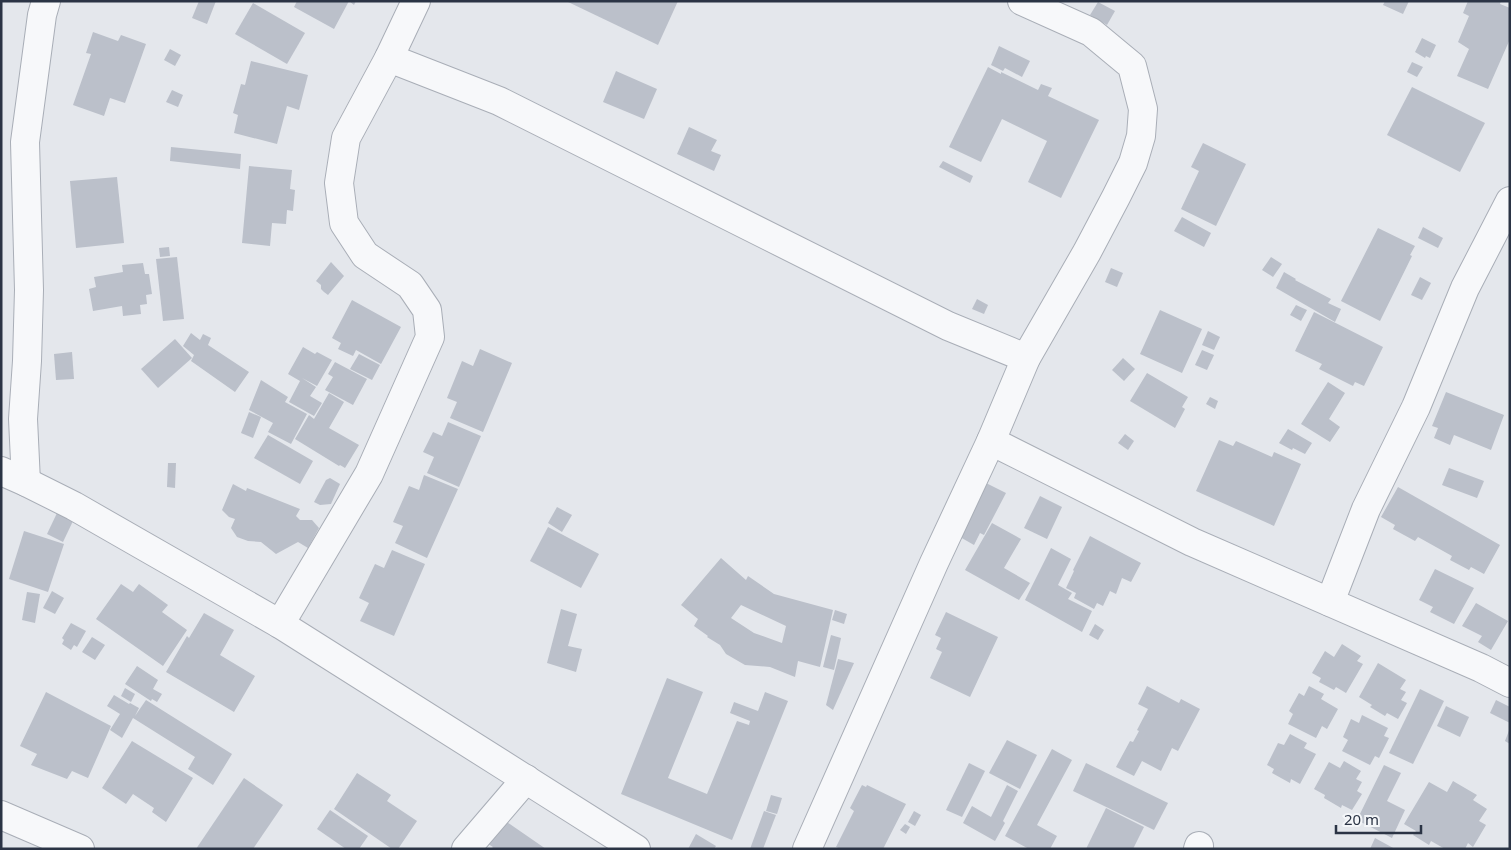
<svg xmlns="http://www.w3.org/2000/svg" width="1511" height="850" font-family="'Noto Sans',sans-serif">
<rect width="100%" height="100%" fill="#e4e7ec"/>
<g fill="#bbc0ca" fill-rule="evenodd">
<path d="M199 1H216L207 24 192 18Z"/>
<path d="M297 1H356L354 5 349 1 334 29 294 7Z"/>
<path d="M566 1H678L658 45Z"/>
<path d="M1385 1H1409L1403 14 1383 5Z"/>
<path d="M1468 1H1501L1500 4 1510 8V39L1488 89 1457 76 1469 49 1458 42 1469 16 1463 13Z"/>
<path d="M1098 2 1115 11 1107 25 1090 15Z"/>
<path d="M253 3 305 33 287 64 235 34Z"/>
<path d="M93 32 118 41 121 35 146 44 125 103 110 98 104 116 73 105 91 54 86 53Z"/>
<path d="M1422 38 1436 45 1430 58 1426 56 1425 58 1415 52Z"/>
<path d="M999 46 1030 61 1022 77 1005 68 1003 71 991 65Z"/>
<path d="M170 49 181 55 175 66 164 60Z"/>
<path d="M251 61 308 75 299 110 287 106 277 144 234 133 238 115 233 113 241 84 245 85Z"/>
<path d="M1412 62 1423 67 1417 77 1407 72Z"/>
<path d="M988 67 1001 74V72L1038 90 1041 84 1052 88 1048 96 1099 120 1061 198 1028 182 1047 141 1002 119 981 162 949 147Z"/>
<path d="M616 71 657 89 644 119 603 102Z"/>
<path d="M1412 87 1485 123 1460 172 1387 135Z"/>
<path d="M172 90 183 95 178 107 166 102Z"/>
<path d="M689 127 717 140 711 151 721 155 714 171 677 154Z"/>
<path d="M1203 143 1246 164 1216 226 1181 209 1199 171 1191 167Z"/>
<path d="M171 147 241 154 240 169 170 161Z"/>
<path d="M943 161 973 176 970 183 939 167Z"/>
<path d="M249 166 292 170 290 189 295 190 293 211 287 210 286 224 272 223 270 246 242 243Z"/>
<path d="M117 177 124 243 76 248 70 181Z"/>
<path d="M1182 217 1211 233 1204 247 1174 231Z"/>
<path d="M1423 227 1443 238 1438 248 1418 238Z"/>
<path d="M1378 228 1415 246 1410 255 1412 256 1380 321 1341 301Z"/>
<path d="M169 247 170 256 160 257 159 248Z"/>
<path d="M177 257 184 319 163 321 156 259Z"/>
<path d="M1271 257 1282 264 1273 277 1262 270Z"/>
<path d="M331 262 344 276 328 295 324 292 321 289V285L316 281Z"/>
<path d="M143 263 145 274H149L152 294 146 295 147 304 140 305 141 314 123 316 122 306 93 311 89 289 96 287 94 277 123 272 122 265Z"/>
<path d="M1111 268 1123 273 1117 287 1105 282Z"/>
<path d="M1284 272 1296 279 1295 280 1331 299 1328 303 1341 309 1335 322 1276 288Z"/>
<path d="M1420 277 1431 283 1422 300 1411 295Z"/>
<path d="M977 299 988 305 984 314 972 309Z"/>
<path d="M352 300 401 327 381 364 356 350 353 356 338 349 341 343 332 338Z"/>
<path d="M1296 305 1307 310 1301 321 1290 315Z"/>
<path d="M1160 310 1202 329 1182 373 1140 354Z"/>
<path d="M1314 312 1383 347 1364 386 1355 382 1353 386 1319 369 1322 364 1295 351Z"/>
<path d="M1208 331 1220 337 1214 350 1202 345Z"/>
<path d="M191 333 200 340 203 334 211 338 208 345 249 372 235 392 191 361 194 355 183 346Z"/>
<path d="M175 339 192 358 158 388 141 369Z"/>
<path d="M303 347 315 354 317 352 332 360 317 386 302 378 316 387 310 396 322 403 314 416 289 402 300 381 288 374Z"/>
<path d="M480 349 512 363 483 432 450 418 457 402 447 398 462 361 473 366Z"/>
<path d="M1202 350 1214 355 1207 370 1195 365Z"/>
<path d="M72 352 74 379 56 380 54 354Z"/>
<path d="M359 354 380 365 372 380 350 369Z"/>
<path d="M1123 358 1135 369 1124 381 1112 370Z"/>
<path d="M335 362 367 379 353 405 325 390 333 377 328 374Z"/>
<path d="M1147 373 1188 397 1182 407 1185 409 1175 428 1130 401Z"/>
<path d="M261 380 288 397 285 402 307 414 291 444 268 432 273 423 249 410Z"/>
<path d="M1328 382 1345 393 1329 419 1340 427 1330 442 1301 424Z"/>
<path d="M1446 392 1504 415 1491 450 1454 435 1450 445 1434 438 1438 428 1432 426Z"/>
<path d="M329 393 344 402 329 428 359 445 345 468 340 465 339 466 295 439 309 415 314 419Z"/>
<path d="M1210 397 1218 401 1215 409 1206 404Z"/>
<path d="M249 412 261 417 253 438 241 433Z"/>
<path d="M448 422 481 436 459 487 427 473 434 457 423 452 433 432 442 436Z"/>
<path d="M1288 429 1312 443 1305 454 1293 448 1292 450 1279 443Z"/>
<path d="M1125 434 1134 441 1128 450 1118 443Z"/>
<path d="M268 435 313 461 300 484 254 458Z"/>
<path d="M1219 440 1233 446 1236 441 1272 457 1274 452 1301 464 1274 526 1196 491Z"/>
<path d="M168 463H176L175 488 167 487Z"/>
<path d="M1449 468 1484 481 1477 498 1442 485Z"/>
<path d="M424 475 458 489 427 558 395 543 403 526 393 522 409 486 419 490Z"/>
<path d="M330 478 340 484 331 504 320 505 314 502 326 480Z"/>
<path d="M986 483 1006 493 984 535 980 533 974 545 960 537Z"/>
<path d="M233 484 246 491 247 488 300 509 296 516 300 520H312L319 528 308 548 298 542 276 554 261 542 248 541 237 537 231 528 235 519 229 517 222 510Z"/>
<path d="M1398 487 1500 545 1484 574 1471 567 1469 570 1450 560 1452 556 1418 537 1415 541 1393 529 1395 525 1381 517Z"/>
<path d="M1040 496 1062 507 1047 539 1024 528Z"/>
<path d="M557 507 572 515 562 532 548 523Z"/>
<path d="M57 513 73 521 63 542 47 534Z"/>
<path d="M992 523 1021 539 1004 568 1030 583 1019 600 965 570Z"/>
<path d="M548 527 599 554 581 588 530 561Z"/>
<path d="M24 531 64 544 48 592 9 579Z"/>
<path d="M1090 536 1141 563 1131 582 1122 578 1116 594 1110 591 1103 606 1097 603 1094 609 1074 598 1076 593 1066 588 1074 571 1073 570Z"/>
<path d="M1051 548 1071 559 1058 585 1072 593 1068 599 1092 611 1082 632 1025 600Z"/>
<path d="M392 550 425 564 394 636 360 621 369 603 359 598 375 564 384 568Z"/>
<path d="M721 558 746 580 748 576 774 594 833 610 820 667 798 661 795 677 770 667 745 665 726 654 720 645 707 637 708 636 694 626 698 619 681 605ZM741 605 786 626 782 643 754 633 731 618Z"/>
<path d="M1435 569 1474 588 1454 624 1430 612 1433 607 1419 600Z"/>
<path d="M121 584 133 592 139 584 168 605 162 612 187 630 163 666 96 619Z"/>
<path d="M52 591 64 598 55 614 43 608Z"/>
<path d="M27 592 40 594 35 623 22 620Z"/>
<path d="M1476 603 1508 621 1491 650 1478 642 1482 636 1462 626Z"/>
<path d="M561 609 577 614 568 646 582 649 576 672 547 663Z"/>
<path d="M835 610 847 614 844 624 832 620Z"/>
<path d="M946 612 998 637 970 697 930 678 942 652 936 649 941 638 935 635Z"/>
<path d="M204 613 234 630 220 655 255 676 234 712 166 672 187 636 189 638Z"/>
<path d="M71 623 86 631 77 647 74 645 71 650 62 644 64 640 62 638Z"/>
<path d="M1095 624 1104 630 1098 640 1089 635Z"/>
<path d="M831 635 841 638 834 670 823 667Z"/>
<path d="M92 637 105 645 95 660 82 652Z"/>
<path d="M1342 644 1361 656 1357 661 1363 664 1346 693 1336 687 1334 690 1319 682 1321 678 1312 673 1325 651 1334 657Z"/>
<path d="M838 659 854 663 833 710 826 705Z"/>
<path d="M1378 663 1406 680 1400 689 1406 692 1401 700 1407 703 1398 719 1387 713 1385 716 1370 707 1372 705 1359 697Z"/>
<path d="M137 666 158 680 153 689 162 694 157 702 152 699 151 701 125 684Z"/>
<path d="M667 678 703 692 668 778 707 794 737 721 749 725 750 721 730 713 734 702 758 711 765 692 788 701 732 840 621 794Z"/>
<path d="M1147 686 1179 703 1181 699 1200 709 1178 751 1172 748 1161 771 1142 761 1134 776 1116 767 1130 741 1133 742 1139 731 1137 730 1148 709 1138 704Z"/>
<path d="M1309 686 1324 694 1321 699 1338 709 1327 729 1322 726 1316 738 1288 724 1293 714 1289 711 1299 693 1304 696Z"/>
<path d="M125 688 135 694 131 702 121 696Z"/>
<path d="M1420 689 1444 701 1413 764 1389 753Z"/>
<path d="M46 692 111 726 88 778 72 771 67 779 31 765 37 754 20 746Z"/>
<path d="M114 695 129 704 130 703 139 708 135 716 146 700 232 754 213 785 188 769 195 757 133 718 122 738 110 730 120 714 107 706Z"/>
<path d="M1496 700 1510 707V723L1490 713Z"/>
<path d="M1446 706 1469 717 1460 737 1437 726Z"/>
<path d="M1362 715 1388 728 1384 736 1389 738 1379 758 1375 756 1370 765 1342 751 1348 740 1343 737 1351 719 1359 723Z"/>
<path d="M1510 728V744L1505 741Z"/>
<path d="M1290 734 1307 743 1304 748 1316 754 1300 784 1291 779 1290 783 1272 773 1274 769 1267 765 1278 743 1284 745Z"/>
<path d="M1007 740 1037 755 1020 789 989 773Z"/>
<path d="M132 741 193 778 166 822 152 812 154 808 133 794 126 804 102 788Z"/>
<path d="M1052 749 1072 760 1037 825 1057 836 1050 849H1029L1005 836Z"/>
<path d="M1344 761 1361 771 1356 779 1362 782 1357 791 1362 794 1352 810 1342 805 1341 808 1324 798 1325 795 1314 789 1329 762 1340 768Z"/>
<path d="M969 763 985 771 962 817 946 810Z"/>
<path d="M1086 763 1168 803 1154 830 1073 791Z"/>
<path d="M1384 765 1401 773 1387 801 1405 810 1392 838 1357 820Z"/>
<path d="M357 773 391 795 387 801 417 821 398 849H392L334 809Z"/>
<path d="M244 778 283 805 253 849H196Z"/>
<path d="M1453 781 1477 795 1473 800 1487 809 1479 821 1486 825 1473 847 1468 843 1465 849H1445L1431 841 1429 845 1413 835 1416 831 1404 824 1429 782 1447 792Z"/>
<path d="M862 785 866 787 867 785 906 804 883 849H841L836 847 854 811 850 808Z"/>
<path d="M1007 785 1018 791 1003 821 1005 823 995 841 963 823 972 806 991 817Z"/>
<path d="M771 795 782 798 777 814 766 811Z"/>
<path d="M1106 808 1144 827 1133 849H1086Z"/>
<path d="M330 810 368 836 359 849H346L317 829Z"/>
<path d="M764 811 776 815 763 849H750Z"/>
<path d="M914 811 921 815 915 826 908 822Z"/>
<path d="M501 818 546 849H491L493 847 485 842Z"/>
<path d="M905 824 910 827 906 834 900 830Z"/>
<path d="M696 834 716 846 714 849H688Z"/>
<path d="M1375 838 1395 849H1370Z"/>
</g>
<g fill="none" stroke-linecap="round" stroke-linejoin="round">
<defs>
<g id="minor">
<path d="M389 58 499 101 948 326 1026 358"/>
<path d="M991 441 1192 542 1481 668 1510 683"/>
<path d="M1 471 26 482 74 506 280 624 636 849"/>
<path d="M26 482 23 419 27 361 29 290 25 142 42 15 46 1"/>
<path d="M1330 602 1366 509 1416 407 1465 288 1510 201"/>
<path d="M280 624 369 474 430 337 427 310 410 285 365 255 344 223 339 183 346 138 389 58 416 1"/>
<path d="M1 815 80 849"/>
<path d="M466 849 526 779"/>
<path d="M807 849 934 563 991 441 1026 358 1087 252 1116 197 1133 163 1141 136 1143 109 1132 66 1091 32 1022 1"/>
<path d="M1198 849 1199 846"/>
</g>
</defs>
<use href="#minor" stroke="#a9aeb7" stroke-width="30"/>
<use href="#minor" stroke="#f7f8fa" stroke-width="28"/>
</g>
<rect width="1511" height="850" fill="none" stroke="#2b3445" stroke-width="5"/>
<path d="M1336 825v8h85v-8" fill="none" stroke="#2b3445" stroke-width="2.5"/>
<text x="1344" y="825" font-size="15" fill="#2b3445" stroke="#f4f6f9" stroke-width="4" paint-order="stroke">20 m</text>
</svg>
